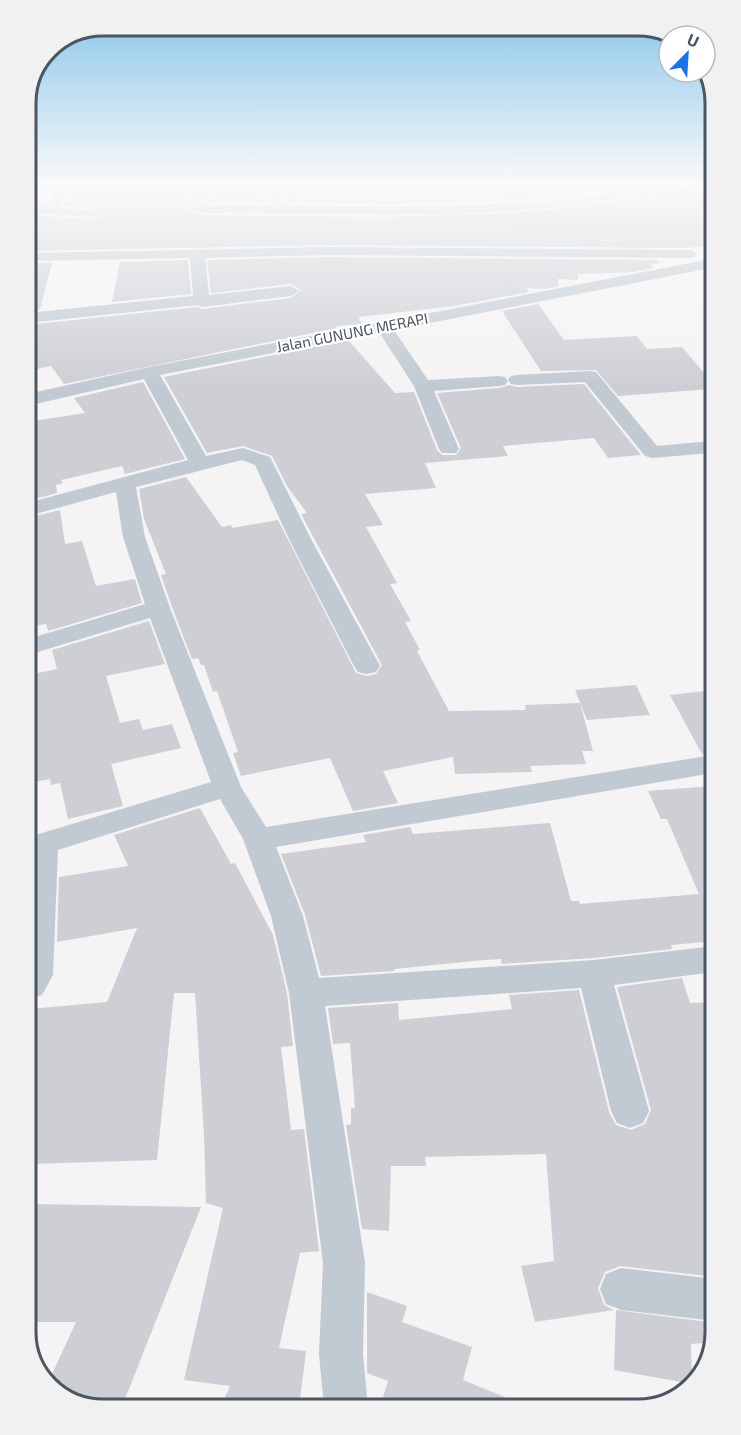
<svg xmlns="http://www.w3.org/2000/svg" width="741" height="1435" font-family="'Exo 2',sans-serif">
<rect width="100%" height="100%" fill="#f5f3f3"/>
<g fill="#cdcfd5">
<path d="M114 184H194L188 208 191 212 203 215 379 217 496 214 554 209 612 201 669 189 673 186 710 193 711 245 686 248 330 245 26 251V215L97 219 101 213 93 208 64 206 67 197H70L72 189 114 188Z"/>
<path d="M211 184H269L271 203H208Z"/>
<path d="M286 184H467L471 188 484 191 498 188 502 184H641L548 199 385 204 289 203Z"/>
<path d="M330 257 657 260 661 263 650 264 654 268 633 272 578 274V280L558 279V286L545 289 526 288 529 292 454 306 358 317 362 324 335 326 337 328 64 384 51 366 27 371V325L197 307 202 309 291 298 301 290 291 284 211 293 207 260Z"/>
<path d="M188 260 191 294 112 302 120 262Z"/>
<path d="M26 263H52L40 309 27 311Z"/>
<path d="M538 304 564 340 637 336 647 349 682 347 711 381V389L618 396 596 370 541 371 502 311Z"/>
<path d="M348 340 395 393 414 392 437 450 442 455H456L461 448 437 393 499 388 509 385 517 387 584 384 641 455 608 458 594 438 503 446 508 456 425 463 436 488 365 494 383 525 366 527 397 583 390 584 411 621 405 622 420 650 417 651 449 711 526 710 525 705 580 703 593 751H582L586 764 530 766 532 772 455 774 453 757 383 771 398 803 353 811 330 758 241 776 233 753 238 752 217 691 213 692 204 665H201L198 658 192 659 172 607 161 575 166 574 144 519 139 489 186 477 222 527 231 525 232 528 278 520 356 673 367 676 376 674 382 665 301 514 307 513 287 486 272 456 243 446 207 453 164 377Z"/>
<path d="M143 382 185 459 125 474 122 466 61 480 63 483 56 485 57 493 27 501V422L85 413 74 398Z"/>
<path d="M60 510 65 544 82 541 96 586 135 579 142 603 48 631 46 624 28 627V518Z"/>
<path d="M149 621 165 664 106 676 120 723 139 719 143 730 172 724 181 748 111 764 123 806 68 819 60 783 51 785 50 779 29 783 28 675 57 669 52 650Z"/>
<path d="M636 685 650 715 587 720 575 690Z"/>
<path d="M713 690V753L702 754 670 695Z"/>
<path d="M713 786 714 941 671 945 672 949 594 958 502 964 501 959 484 960 394 969V971L321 976 305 915 281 854 366 842 363 835 410 827 413 834 550 823 571 901H579L580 904 699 894 667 819H661L648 791Z"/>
<path d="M200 808 231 864 235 863 273 935 287 993 293 1046 281 1047 291 1130 304 1129 319 1251 300 1253 279 1348 306 1351 299 1407 220 1408 230 1386 184 1380 223 1208 206 1203 204 1134 195 993H174L157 1160 30 1164V1009L107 1002 137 928 57 942 59 877 128 866 114 835Z"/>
<path d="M682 978 690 1003 714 1002 715 1277 620 1266 605 1272 598 1288 604 1305 614 1310 535 1322 521 1266 554 1261 546 1154 425 1157 426 1166H391L389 1231 362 1229 346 1125 351 1124V1108H355L350 1043 333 1044 328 1008 398 1003 399 1020 512 1009 509 995 579 990 609 1112 616 1125 631 1130 645 1124 651 1110 617 987Z"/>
<path d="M31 1204 201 1207 121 1409H98L56 1394 48 1383 76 1322H31Z"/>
<path d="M367 1292 407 1306 402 1322 472 1347 463 1380 524 1405 380 1407 388 1381 367 1373Z"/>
<path d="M616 1310 715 1323 713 1342 691 1344 692 1384 614 1370Z"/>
</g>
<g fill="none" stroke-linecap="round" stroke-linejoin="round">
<g fill="#c1cad2" fill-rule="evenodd">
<path d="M57 184H70L61 208 92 210 99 214 97 217 26 213V205L48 204Z"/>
<path d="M196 184H209L205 205H273L271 184H284L287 205C374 207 461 208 548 201 568 199 588 196 607 193 629 189 649 182 671 184L669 187C516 225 360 213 204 213L192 210 190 207Z"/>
<path d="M469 184H500C493 190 476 190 469 184Z"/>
<path d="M330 247 691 250 698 254 691 258 330 255 205 258 209 295 291 286 299 291 291 296 202 307 197 305 27 323V313L193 296 190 258 26 261V253Z"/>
<path d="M711 259V268L394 330 428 380 499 376 505 377 508 381 505 385 499 386 434 391 459 449 456 453H442L439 449 414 386 379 332 160 375 206 456 243 448 270 457 311 539 380 666 376 672 367 674 358 672 354 666 289 539 255 465 242 460 136 487 145 537 170 608 241 787 266 827 713 755V773L276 847 303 916 319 978 594 960 714 946V972L614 985 649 1111 643 1123 630 1128 617 1123 611 1111 581 988 325 1006 365 1263 363 1354 368 1407H324L319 1354 323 1263 289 993 271 916 243 839 220 799 58 850 53 975 42 995 30 999 29 837 211 782 150 618 28 655V639L145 604 123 537 116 492 28 516 27 503 188 460 144 379 27 406V394L149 367Z"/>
<path d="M590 371 596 372 657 446 711 441V453L652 458 645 456 585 382 517 385 511 384 508 380 511 376 517 375Z"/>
<path d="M621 1268 715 1279V1321L621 1310 606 1304 600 1289 606 1274Z"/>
</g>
</g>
<linearGradient id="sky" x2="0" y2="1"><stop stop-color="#85c3ea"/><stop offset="0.48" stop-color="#fafafa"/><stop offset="1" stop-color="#fafafa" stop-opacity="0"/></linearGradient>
<rect width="741" height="385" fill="url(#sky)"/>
<g text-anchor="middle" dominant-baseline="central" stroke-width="4.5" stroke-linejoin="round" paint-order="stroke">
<g font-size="15" fill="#4a5661" stroke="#fff">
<text transform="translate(352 332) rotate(-11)">Jalan GUNUNG MERAPI</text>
</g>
</g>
<path d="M0 0H741V1435H0ZM103 36H638A67 67 0 0 1 705 103V1332A67 67 0 0 1 638 1399H103A67 67 0 0 1 36 1332V103A67 67 0 0 1 103 36Z" fill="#f1f1f2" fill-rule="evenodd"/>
<path fill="none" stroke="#4a5661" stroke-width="3" d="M103 36H638A67 67 0 0 1 705 103V1332A67 67 0 0 1 638 1399H103A67 67 0 0 1 36 1332V103A67 67 0 0 1 103 36Z"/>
<g transform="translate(687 54) rotate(24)"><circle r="28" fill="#ffffff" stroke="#b7bbc0" stroke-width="1.5"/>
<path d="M0-4.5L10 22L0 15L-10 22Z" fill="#1a73e8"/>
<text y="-9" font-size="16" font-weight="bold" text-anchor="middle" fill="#4a5661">U</text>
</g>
</svg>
